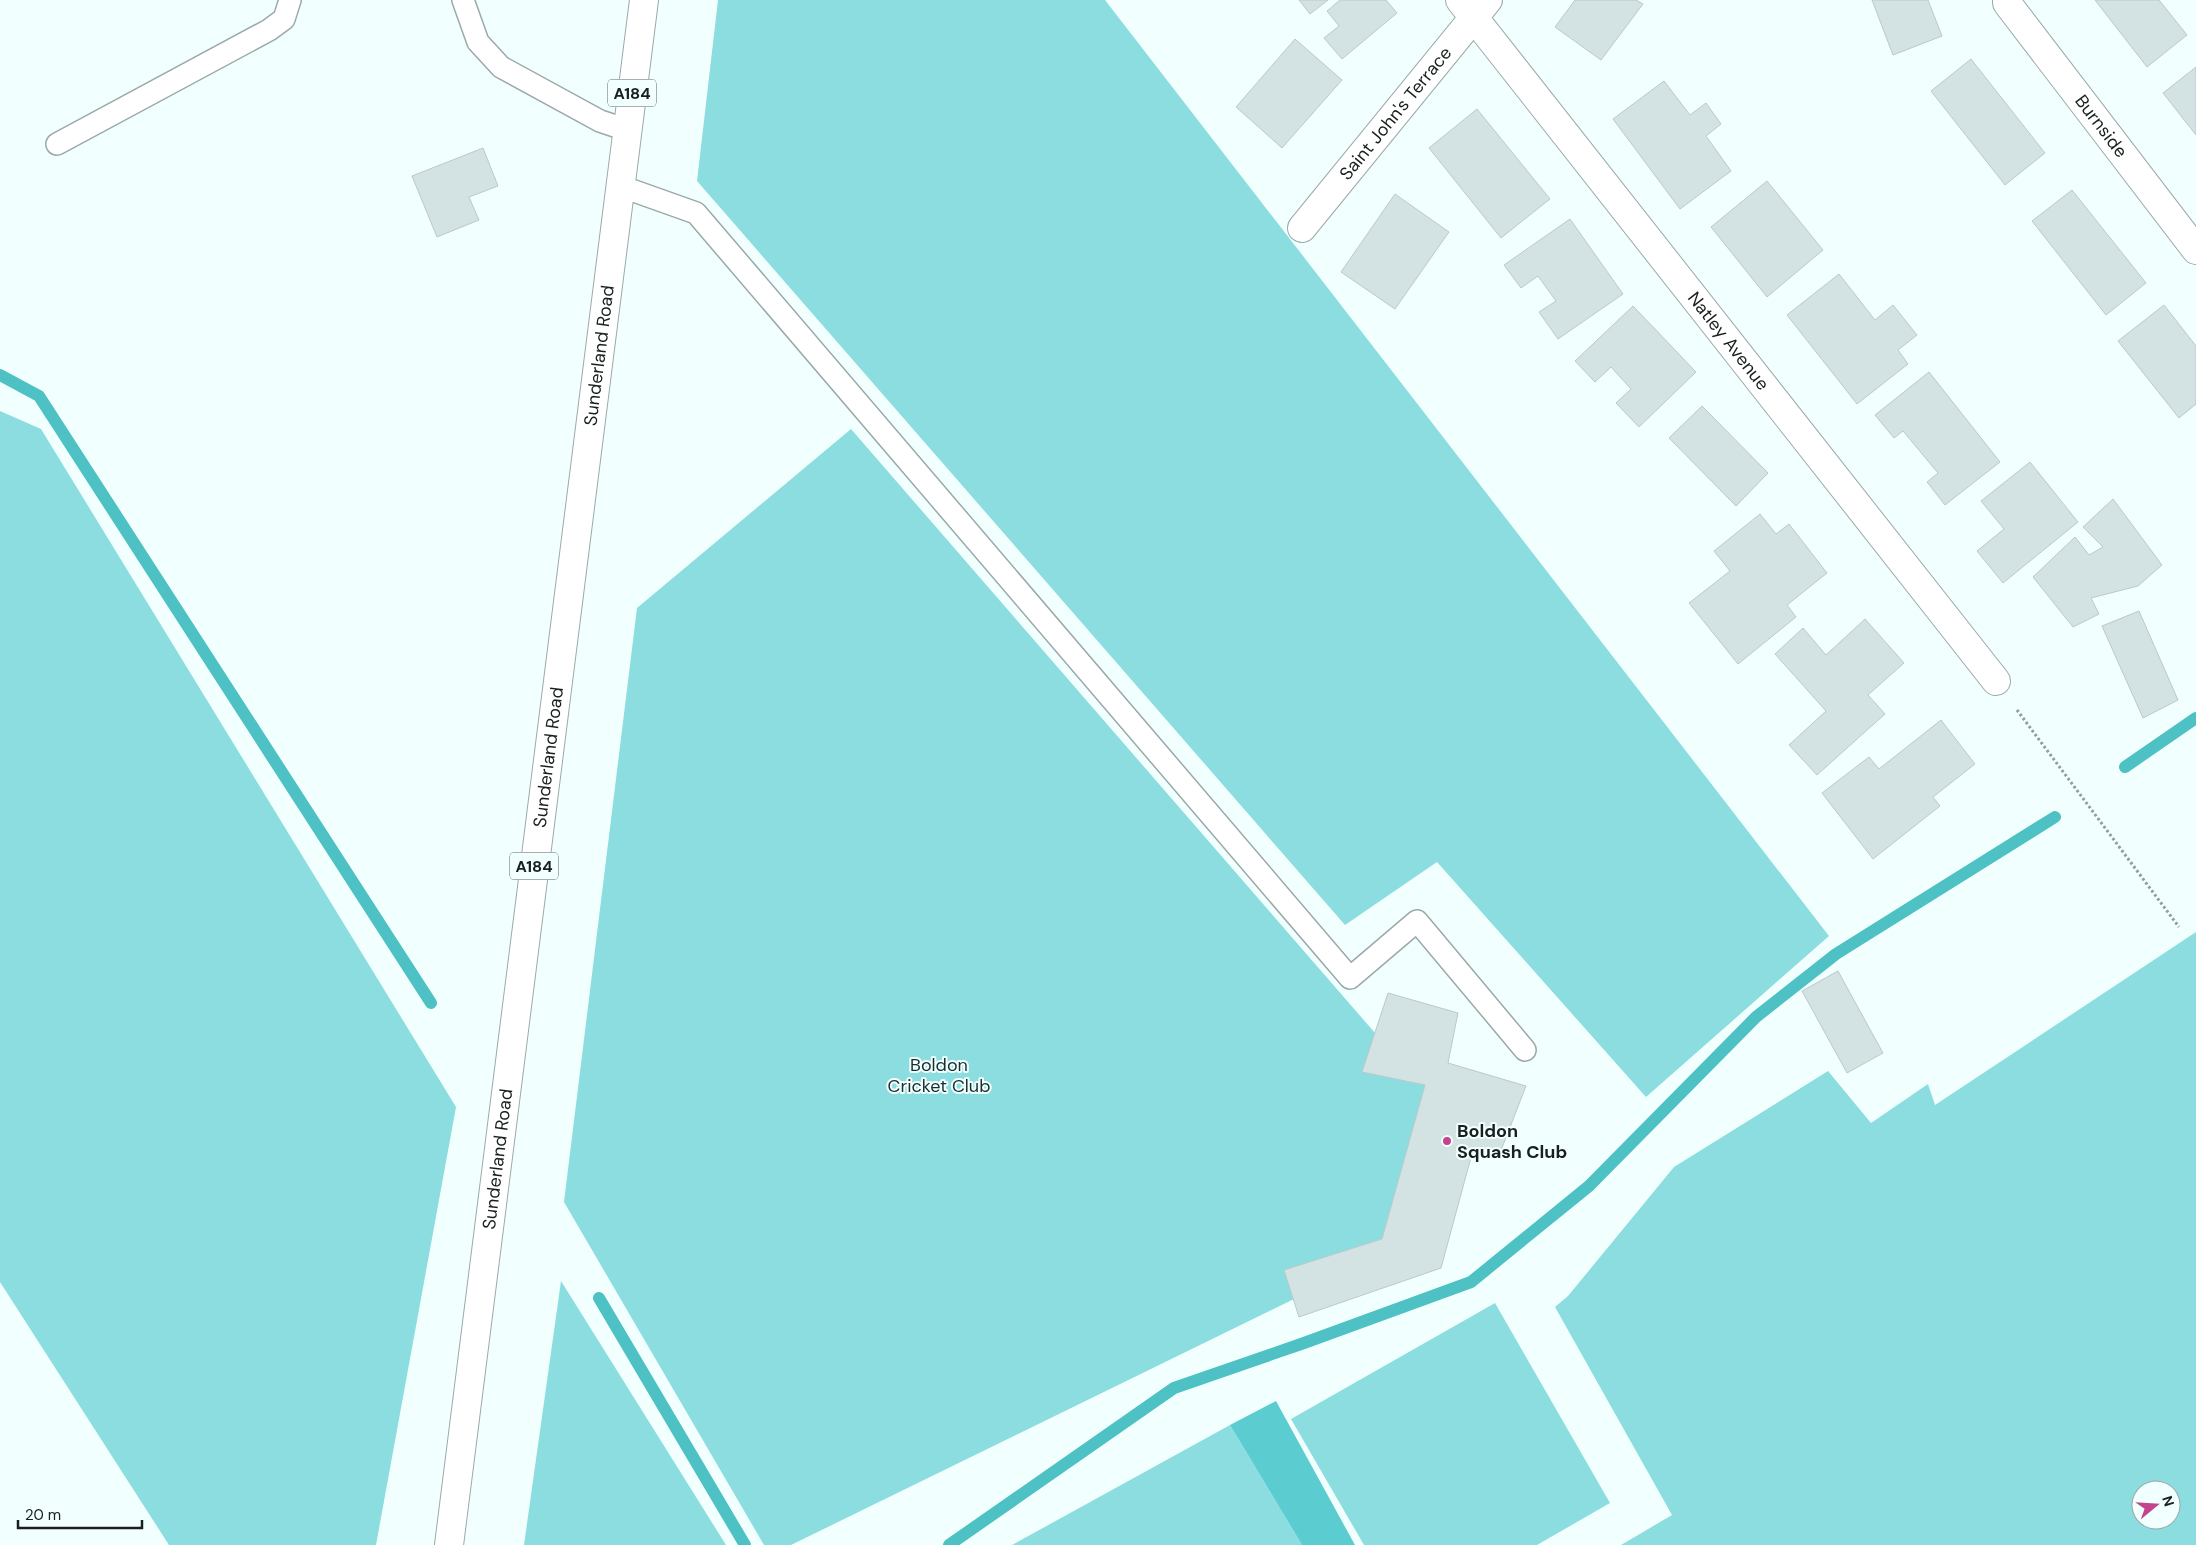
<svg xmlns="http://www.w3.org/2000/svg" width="2196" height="1545" font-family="'DM Sans',sans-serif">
<rect width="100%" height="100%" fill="#f2ffff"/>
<g fill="#8cdde0" fill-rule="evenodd">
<path d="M718 0H1105L1829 936 1646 1097 1437 862 1345 925 697 181Z"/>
<path d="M0 411 41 429 456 1107 376 1545H169L0 1282Z"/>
<path d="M851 429 1375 1033 1363 1072 1425 1085 1382 1239 1284 1270 1294 1299 791 1545H764L564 1202 637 608Z"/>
<path d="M2196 932V1545H1621L1672 1515 1555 1307 1568 1296 1674 1167 1828 1071 1871 1123 1928 1084 1935 1105ZM2141 1490H2171V1520H2141Z"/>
<path d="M561 1281 726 1545H524Z"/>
<path d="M1495 1303 1610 1503 1537 1545H1364L1291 1419Z"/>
<path d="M1230 1425 1302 1545H1012Z"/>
</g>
<path fill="#5bcdd1" d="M1276 1401 1355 1545H1302L1230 1425Z"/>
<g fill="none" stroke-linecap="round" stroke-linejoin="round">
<g stroke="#4dc1c4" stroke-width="12">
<path d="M0 375 39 396 431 1003"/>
<path d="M2125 767 2196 718"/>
<path d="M599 1298 745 1545"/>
<path d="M949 1545 1174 1388 1304 1343 1471 1282 1589 1186 1756 1017 1836 954 2055 817"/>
</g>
</g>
<g fill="#d3e2e2" stroke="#bac9c9">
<path d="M1299 0H1328L1310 14Z"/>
<path d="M1340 0H1386L1397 13 1342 59 1324 38 1339 26 1327 11Z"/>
<path d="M1575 0H1636L1643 4 1601 60 1555 27Z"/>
<path d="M1872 0H1928L1942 36 1893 55Z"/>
<path d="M2095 0H2159L2187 35 2147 67Z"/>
<path d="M1295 39 1342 80 1282 148 1236 107Z"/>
<path d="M1971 59 2045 153 2005 185 1931 91Z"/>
<path d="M2196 67V135L2163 93Z"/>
<path d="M1664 81 1690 115 1706 103 1721 124 1706 136 1731 171 1680 209 1613 119Z"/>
<path d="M1477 109 1550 199 1501 238 1429 148Z"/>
<path d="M483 148 498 186 469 197 479 220 437 237 412 176Z"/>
<path d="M1767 181 1823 250 1767 297 1711 227Z"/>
<path d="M2072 190 2146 283 2106 315 2032 221Z"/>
<path d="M1395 194 1449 232 1395 309 1341 272Z"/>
<path d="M1570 219 1623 294 1558 339 1539 312 1556 301 1538 276 1521 288 1504 265Z"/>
<path d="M1839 274 1875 320 1893 305 1917 335 1898 350 1908 364 1857 404 1787 315Z"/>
<path d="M2164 305 2196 346V404L2179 418 2118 341Z"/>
<path d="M1633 306 1696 372 1639 427 1616 403 1631 389 1611 367 1595 382 1575 361Z"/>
<path d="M1929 372 2000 462 1945 505 1927 482 1938 473 1903 431 1894 438 1875 415Z"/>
<path d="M1702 406 1768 473 1736 506 1669 438Z"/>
<path d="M2030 462 2078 522 2003 583 1977 551 2004 529 1981 501Z"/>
<path d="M2113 499 2162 565 2138 586 2091 598 2099 614 2073 627 2033 577 2075 537 2089 555 2103 547 2083 527Z"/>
<path d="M1760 514 1776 534 1789 524 1827 573 1787 605 1796 617 1738 664 1689 603 1730 571 1714 551Z"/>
<path d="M2139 611 2178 700 2143 718 2102 626Z"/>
<path d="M1865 619 1904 663 1868 695 1885 714 1817 775 1789 745 1826 711 1775 654 1803 628 1826 655Z"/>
<path d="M1941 720 1975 764 1933 797 1940 806 1873 859 1822 793 1869 757 1879 769Z"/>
<path d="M1838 971 1883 1053 1847 1073 1802 991Z"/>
<path d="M1388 993 1458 1013 1448 1063 1526 1086 1500 1153 1473 1150 1441 1268 1299 1317 1284 1270 1382 1239 1425 1085 1362 1072Z"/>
</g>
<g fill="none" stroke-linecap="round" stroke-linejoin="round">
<defs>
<g id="lane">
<path d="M463 0 478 42 501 67 600 121 627 130"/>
<path d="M57 144 269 30 284 19 290 0"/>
<path d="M620 186 696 213 1350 978 1417 921 1525 1050"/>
</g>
<g id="street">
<path id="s1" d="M1460 0 1996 681"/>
<path id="s2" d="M2007 0V3L2196 250"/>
<path id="s3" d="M1302 228 1488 0"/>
</g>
<g id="primary">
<path id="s4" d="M449 1545 644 0"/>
</g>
</defs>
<use href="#lane" stroke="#9ba9aa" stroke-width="24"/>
<use href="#street" stroke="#9ba9aa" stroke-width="30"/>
<use href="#primary" stroke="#9ba9aa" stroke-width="30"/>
<path stroke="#929c9c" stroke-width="3" stroke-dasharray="2.5 2.5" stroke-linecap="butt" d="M2017 710 2179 927"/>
<use href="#lane" stroke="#fff" stroke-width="21"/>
<use href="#street" stroke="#fff" stroke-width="28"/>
<use href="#primary" stroke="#fff" stroke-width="28"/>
</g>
<circle fill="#c4448e" stroke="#f2ffff" stroke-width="2" cx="1447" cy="1141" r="5"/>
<g text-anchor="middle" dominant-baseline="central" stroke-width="4" stroke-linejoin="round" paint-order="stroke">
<g fill="#f2ffff" stroke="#5a6262" stroke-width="1">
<rect x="608" y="79.5" width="48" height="27" rx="4"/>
<rect x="510" y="852.5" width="48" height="27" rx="4"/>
</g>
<g font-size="16" font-weight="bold" fill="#191f1f">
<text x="632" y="93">A184</text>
<text x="534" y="866">A184</text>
</g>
<g font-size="18" fill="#191f1f" stroke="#f2ffff">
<text stroke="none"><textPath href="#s3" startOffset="148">Saint John's Terrace</textPath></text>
<text stroke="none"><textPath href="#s2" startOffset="158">Burnside</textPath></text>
<text stroke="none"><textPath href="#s1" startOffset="434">Natley Avenue</textPath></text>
<text stroke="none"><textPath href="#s4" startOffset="1199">Sunderland Road</textPath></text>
<text stroke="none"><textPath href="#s4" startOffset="794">Sunderland Road</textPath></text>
<text stroke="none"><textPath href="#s4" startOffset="389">Sunderland Road</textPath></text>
</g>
<g font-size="18" fill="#192d2e" stroke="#f2ffff">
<text x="939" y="1065">Boldon<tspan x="939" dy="21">Cricket Club</tspan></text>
</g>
<g font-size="18" font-weight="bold" fill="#191f1f" stroke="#f2ffff" text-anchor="start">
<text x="1457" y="1131">Boldon<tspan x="1457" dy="21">Squash Club</tspan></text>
</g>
</g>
<g transform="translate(2156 1505) rotate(72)"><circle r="24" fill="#f2ffff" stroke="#9ba5a5"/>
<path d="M0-4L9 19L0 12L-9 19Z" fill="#c4448e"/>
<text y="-8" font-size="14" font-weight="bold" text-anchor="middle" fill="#191f1f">N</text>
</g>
<path d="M18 1520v8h124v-8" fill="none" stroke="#191f1f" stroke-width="2.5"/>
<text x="25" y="1520" font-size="15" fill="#191f1f" stroke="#f2ffff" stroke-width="4" paint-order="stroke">20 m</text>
</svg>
